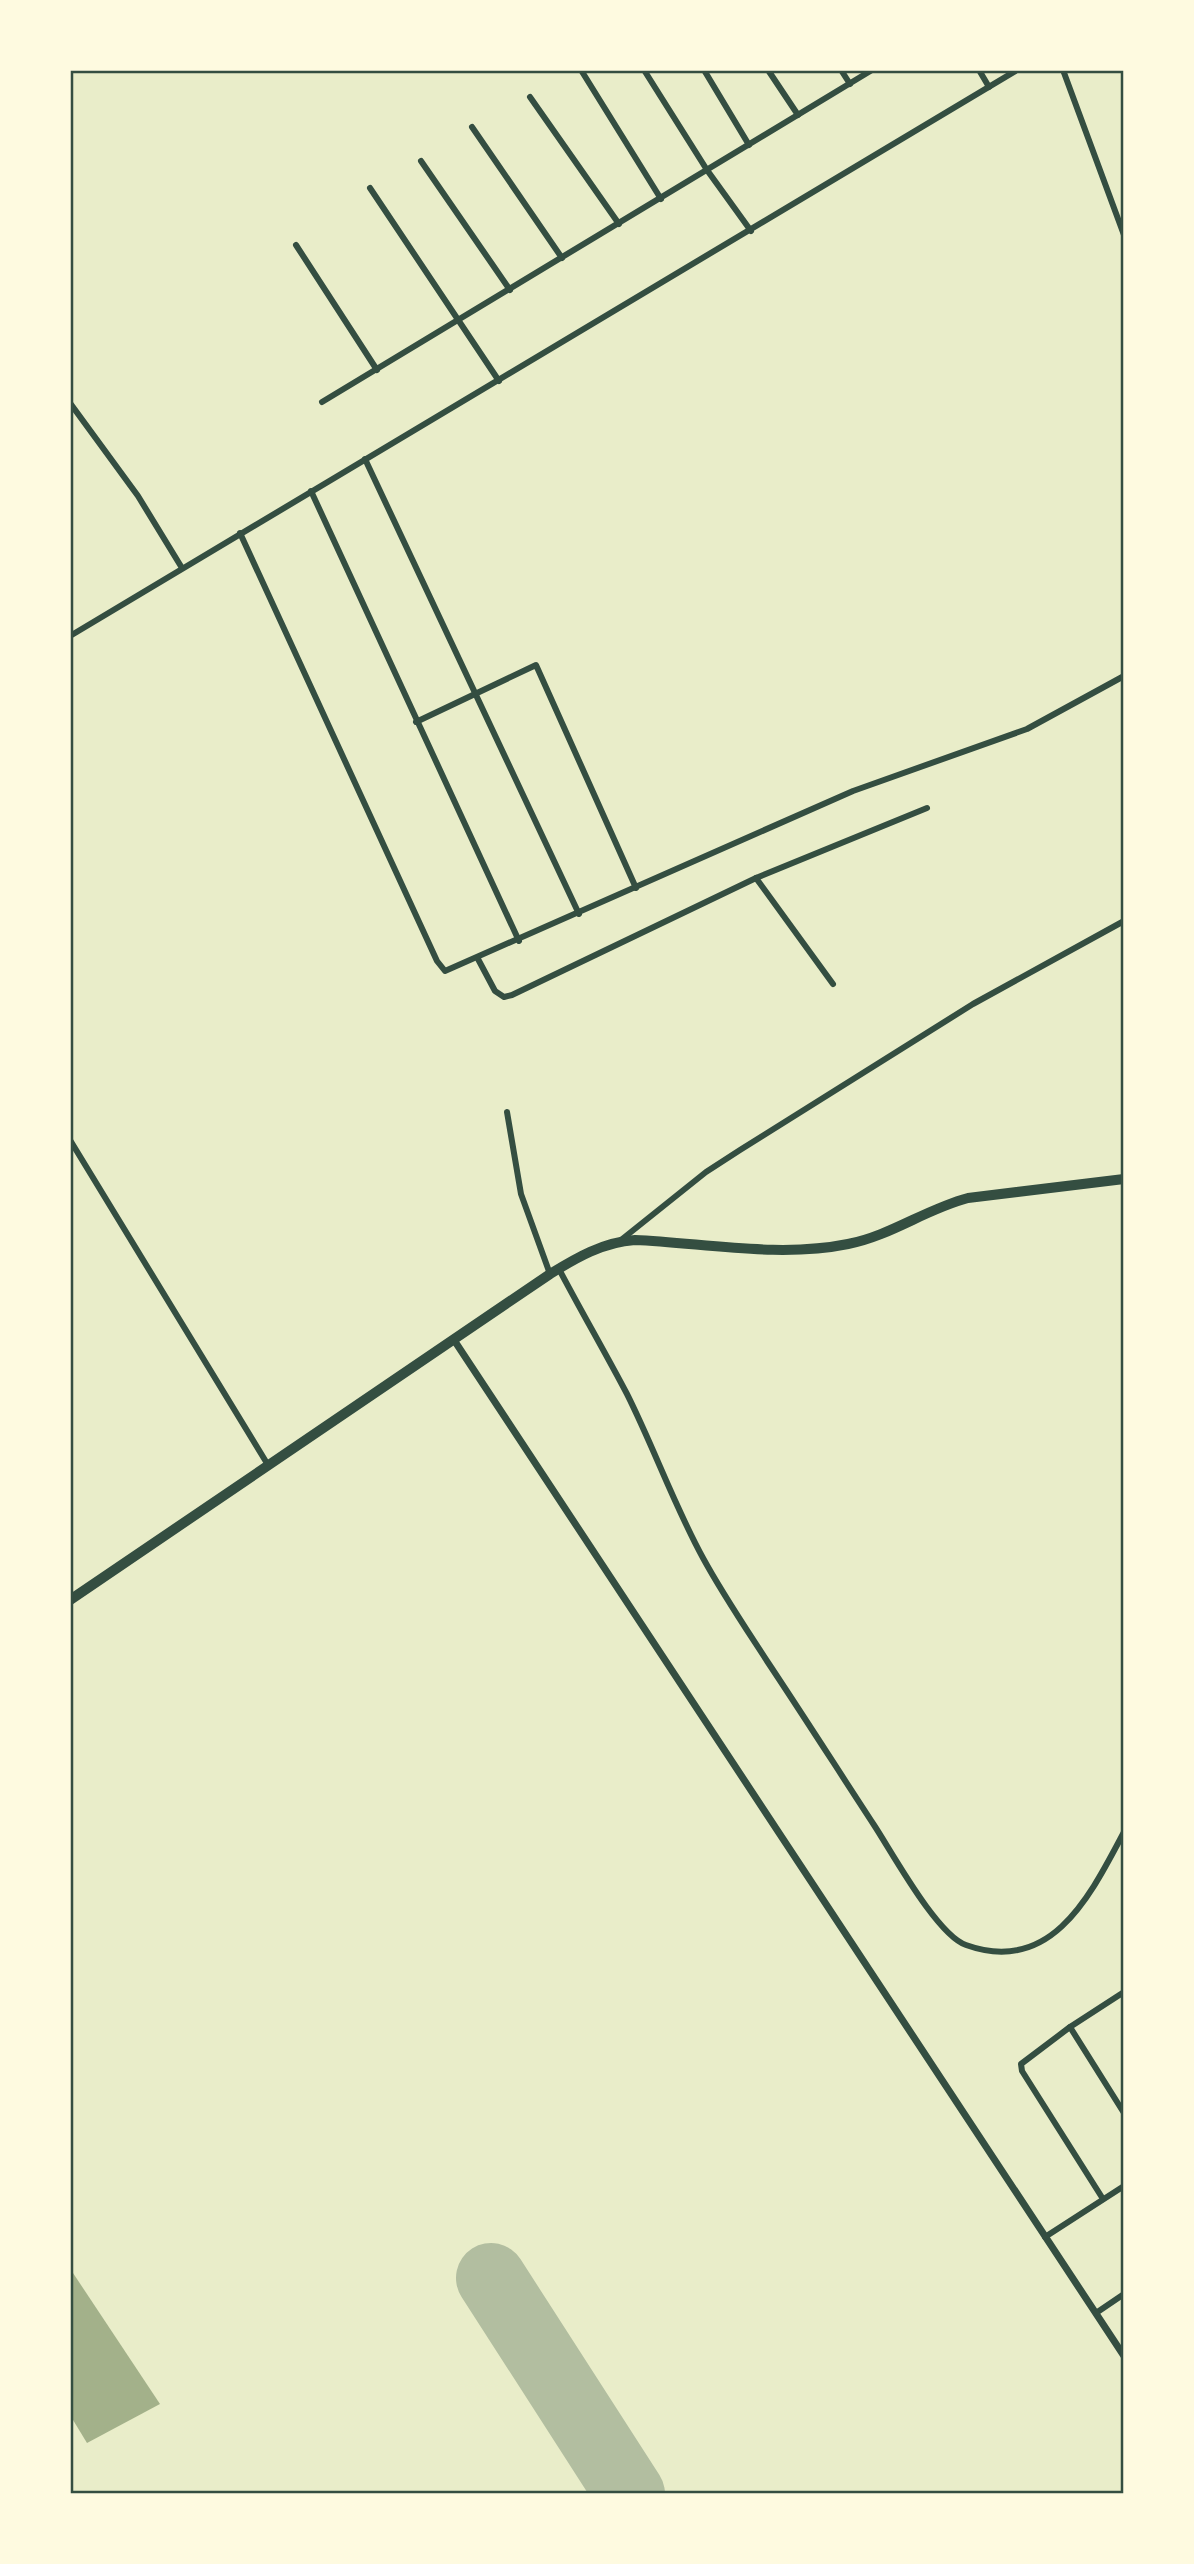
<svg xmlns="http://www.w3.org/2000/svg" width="1194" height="2564" font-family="Figtree,sans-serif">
<rect width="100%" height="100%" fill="#e9edc9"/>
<path fill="#a3b18a" d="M73 2273 160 2404 87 2443 70 2415V2275Z"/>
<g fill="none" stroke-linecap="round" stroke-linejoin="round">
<path stroke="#b2bea0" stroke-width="70" d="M491 2278 630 2494"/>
<g stroke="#344e41" stroke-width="6">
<path d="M581 70 661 199"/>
<path d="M644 70 707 170 751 231"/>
<path d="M704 70 749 145"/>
<path d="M768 70 798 115"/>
<path d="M841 70 850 84"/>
<path d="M979 70 989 87"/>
<path d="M1063 70 1124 235"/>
<path d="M530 97 619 224"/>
<path d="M472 127 562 258"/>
<path d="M421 161 510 290"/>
<path d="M370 188 499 381"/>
<path d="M296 245 377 370"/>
<path d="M322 402 872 70"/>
<path d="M70 403 138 496 182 568"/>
<path d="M365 459 579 914"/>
<path d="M311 491 519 941"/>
<path d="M240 533 437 961 445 971 853 791 1027 729 1124 676"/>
<path d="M70 636 1017 70"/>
<path d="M416 722 536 665 636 888"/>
<path d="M756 878 833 984"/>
<path d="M478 959 495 991 504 997 512 995 756 878 927 808"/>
<path d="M507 1112 521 1194 550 1274"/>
<path d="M70 1140 268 1465"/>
<path d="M621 1240 706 1172 740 1150 973 1004 1124 921"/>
<path d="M559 1269C581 1311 605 1352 627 1394 654 1448 674 1505 703 1558 722 1593 745 1627 767 1661 803 1715 838 1770 874 1825 893 1854 937 1935 966 1945 1052 1976 1091 1894 1124 1832"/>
<path d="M1070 2027 1124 2113"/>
<path d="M1103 2199 1022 2071 1021 2064 1070 2027 1124 1992"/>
<path d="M1045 2237 1124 2186"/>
<path d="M1096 2313 1124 2294"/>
</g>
<path stroke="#344e41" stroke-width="7" d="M454 1340 1124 2356"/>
<path stroke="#344e41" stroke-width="10" d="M70 1600 550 1274C576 1258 603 1242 635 1240 704 1243 780 1258 848 1244 890 1236 926 1209 968 1198L1124 1179"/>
</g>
<rect width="1194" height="2564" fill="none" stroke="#fefae0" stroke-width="144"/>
<rect x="72" y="72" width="1050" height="2420" fill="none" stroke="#344e41" stroke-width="2.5"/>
</svg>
